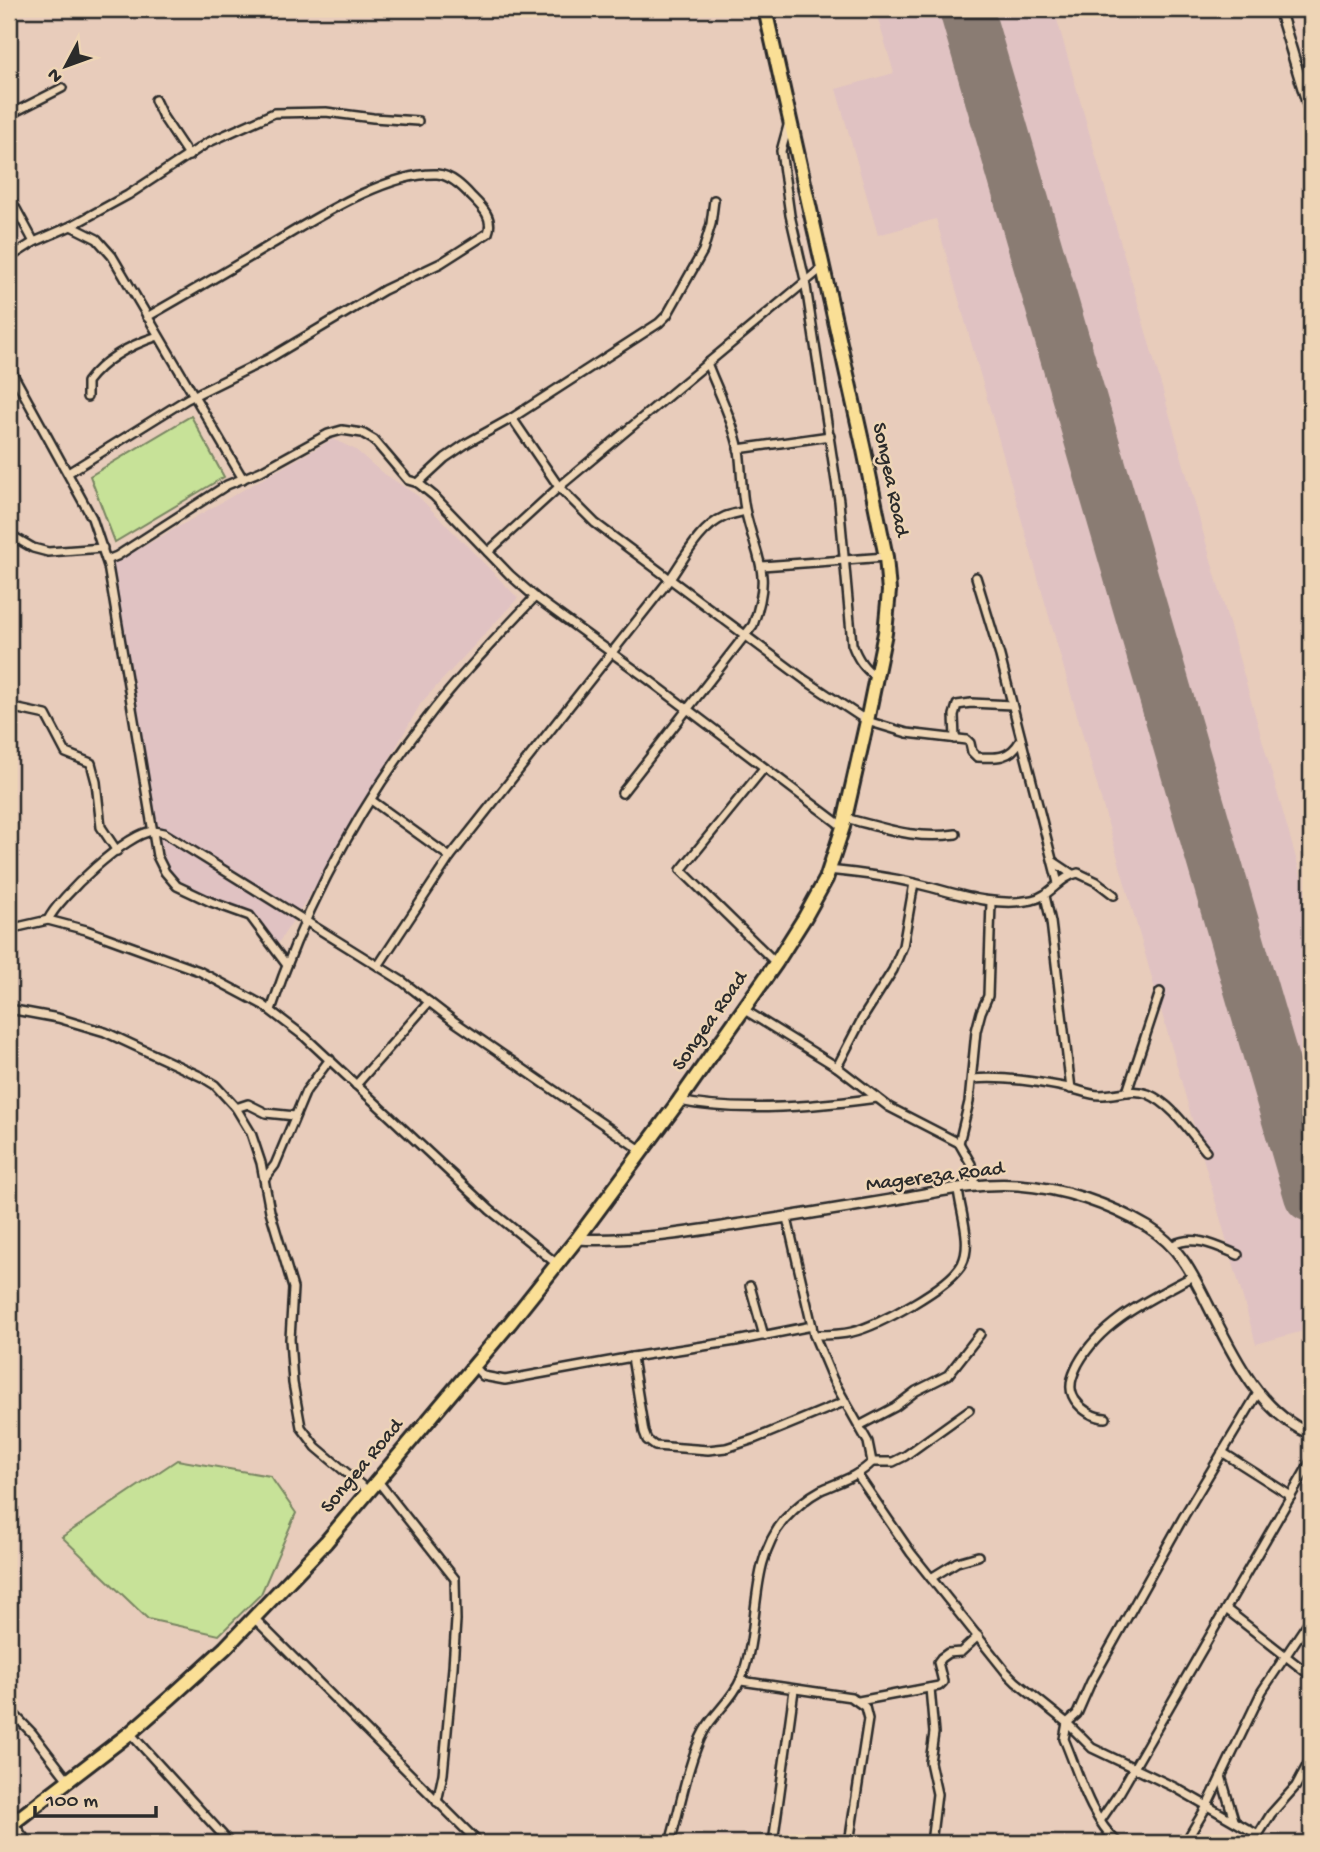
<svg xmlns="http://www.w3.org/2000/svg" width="1320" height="1852" font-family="'Gochi Hand',sans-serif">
<rect width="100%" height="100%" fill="#e8ccbb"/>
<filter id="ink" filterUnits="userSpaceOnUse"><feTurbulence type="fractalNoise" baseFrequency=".0143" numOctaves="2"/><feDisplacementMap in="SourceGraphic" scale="14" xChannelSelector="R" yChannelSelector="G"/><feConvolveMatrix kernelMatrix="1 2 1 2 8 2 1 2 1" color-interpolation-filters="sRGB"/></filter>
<g filter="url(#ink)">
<g fill="#e0c2c2">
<path d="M875 9H1054L1311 911V1329L1256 1344 936 219 878 235 836 89 894 73Z"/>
<path d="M333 439 356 450 380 471 418 496 518 598 421 703 333 859 277 945 232 909 169 874 155 821 109 566Z"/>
</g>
<g fill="#c7e298" stroke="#798662" stroke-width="2">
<path d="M191 416 224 477 115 542 90 476Z"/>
<path d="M177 1460 270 1476 296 1513 261 1594 219 1635 148 1619 62 1537Z"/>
</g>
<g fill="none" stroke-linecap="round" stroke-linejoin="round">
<path stroke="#8a7c73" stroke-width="54" d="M966 9 1311 1195"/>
<defs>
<g id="minor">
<path d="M1281 17 1291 9"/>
<path d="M155 100 163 117 189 156"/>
<path d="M9 115 62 88"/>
<path d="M789 122 781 151 790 215 805 280 839 501 852 644C858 660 864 668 877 678"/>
<path d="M9 196 34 242"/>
<path d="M71 226 128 195 207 143 274 113 326 112 373 118 418 121"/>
<path d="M9 258 34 242 71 226 97 239 112 256 243 479"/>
<path d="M9 367 92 518 108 566 157 856 165 872 177 886 211 902 250 916 286 964"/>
<path d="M87 397V382C105 358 130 345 158 336"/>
<path d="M512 418 559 487 595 523 805 680 867 721 907 733 967 740 970 743 972 752 977 757C996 758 1010 759 1020 741"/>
<path d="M738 449 830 436"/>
<path d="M68 473 187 399 268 359 384 290 441 263 488 233C494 218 482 207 472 197 463 187 451 175 437 174 386 172 315 219 272 244 230 269 189 293 147 317"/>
<path d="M418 483 445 458 467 443 512 418 659 323 667 315 703 251 711 224 714 200"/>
<path d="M9 534 33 548 48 552 103 548"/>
<path d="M488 552 559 487 823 267"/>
<path d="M107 560 117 556 227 485 261 471 328 434 342 430 362 433 374 440 408 480 418 483 434 496 510 575 535 597 649 680 843 827"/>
<path d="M762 566 886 557"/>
<path d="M976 577 1000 656 1058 883"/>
<path d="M9 707 46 715 66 753 91 763 96 782 101 827 117 851"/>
<path d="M955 739 954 715 957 705 971 703 1012 705"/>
<path d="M764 768 681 870 776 963"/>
<path d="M622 793 753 625C773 570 756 560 745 509 741 490 742 470 739 450 733 421 718 391 707 363"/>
<path d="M371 800 450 857"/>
<path d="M845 818C885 828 914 840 956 834"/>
<path d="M1054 862 1072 874"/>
<path d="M828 870C857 873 886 876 914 883 953 892 992 908 1032 900 1051 896 1059 877 1078 873L1097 882 1114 895"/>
<path d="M1045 896 1051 922 1071 1089"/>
<path d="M48 920C59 897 127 833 153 831 156 831 162 833 164 833L402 981 455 1022 642 1151"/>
<path d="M9 929 48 920 86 930 199 971 263 1005 305 1037 490 1210 557 1264"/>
<path d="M378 966 450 857 670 579C684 559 700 527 724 517 730 514 739 513 745 511"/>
<path d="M9 1009 58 1018 105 1032 202 1077 215 1085 236 1108 251 1133 261 1163 270 1211 293 1288 290 1339 293 1383 301 1427 316 1447 368 1491"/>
<path d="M743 1009 837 1067 889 1107 959 1143 971 1164 975 1186"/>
<path d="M271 1010C307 901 364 798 435 708 466 669 501 633 535 597"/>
<path d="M837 1067 862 1019 893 970 903 946 914 883"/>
<path d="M972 1079C1004 1076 1038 1082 1069 1088 1080 1090 1089 1095 1100 1095 1117 1095 1132 1088 1148 1094 1172 1104 1190 1132 1206 1151"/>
<path d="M356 1085 429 1002"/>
<path d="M1127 1092 1160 992"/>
<path d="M679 1101C736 1113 818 1106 877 1098"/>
<path d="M236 1108 248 1104 266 1113 295 1116"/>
<path d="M959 1143 969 1102 976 1031 981 1012 988 996 991 902"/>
<path d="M265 1178 275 1165 306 1091 330 1059"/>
<path d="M1173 1245C1194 1234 1217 1246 1238 1255"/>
<path d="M750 1286 764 1336"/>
<path d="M814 1335C827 1335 840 1335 852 1332 878 1326 950 1287 962 1264 973 1243 960 1211 958 1189"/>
<path d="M632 1357 644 1432 647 1440 655 1446 708 1450 726 1448 754 1439 844 1402"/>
<path d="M474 1366 483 1376 505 1380 632 1357 736 1341 812 1326"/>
<path d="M1106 1418C1094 1418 1082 1410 1075 1400 1067 1388 1072 1376 1078 1364 1102 1320 1151 1299 1193 1276"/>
<path d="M859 1426 895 1407 916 1391 948 1375 980 1334"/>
<path d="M1222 1452 1291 1496"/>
<path d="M872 1462H893L905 1456 969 1410"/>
<path d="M857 1474 911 1553 1006 1672 1016 1682 1067 1723 1092 1748 1176 1788 1258 1835 1271 1814 1296 1786 1311 1758"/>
<path d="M377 1480 455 1579 456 1620 453 1667 443 1774 437 1802"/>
<path d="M931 1578 957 1562 978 1556"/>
<path d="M1226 1609 1311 1676"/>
<path d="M254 1618 479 1843"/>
<path d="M741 1681 851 1697 865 1707 868 1719 849 1843"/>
<path d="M930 1688 934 1733 930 1762 937 1794 931 1843"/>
<path d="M859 1701 939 1686 943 1682 938 1662 941 1658 948 1653 961 1652 978 1636"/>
<path d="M9 1709 32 1733 68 1780"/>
<path d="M130 1733 230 1843"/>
<path d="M1221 1776 1234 1820"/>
<path d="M1100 1821 1120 1792 1311 1461"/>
<path d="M13 1823 28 1843"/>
<path d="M670 1843C679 1812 689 1758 704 1731 715 1712 733 1699 741 1679 762 1627 747 1565 784 1520 794 1509 808 1497 821 1490 839 1482 859 1476 872 1462L868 1442 833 1380 814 1335 787 1218"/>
<path d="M773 1843 794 1690"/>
<path d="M1118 1843C1089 1816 1079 1774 1064 1739L1067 1723 1077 1714 1091 1682 1184 1516 1258 1393"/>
<path d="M1185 1843 1207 1806 1262 1691 1311 1618"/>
</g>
<g id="tertiary">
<path d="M1279 9 1311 115"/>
<path d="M577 1239C630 1242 682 1233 735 1225 789 1217 843 1208 897 1199 937 1192 977 1182 1018 1185 1063 1188 1109 1204 1148 1227 1179 1246 1192 1273 1208 1305 1232 1353 1259 1413 1311 1434"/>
</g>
<path id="trunk" d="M9 1826 130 1733 170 1698 225 1648 326 1542 510 1323 577 1239 679 1101 776 963 805 917 826 879 843 827 867 721 885 633 889 591 886 557 864 450 765 9"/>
</defs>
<use href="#minor" stroke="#2b2b2b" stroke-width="12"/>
<use href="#tertiary" stroke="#2b2b2b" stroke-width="14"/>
<use href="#trunk" stroke="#2b2b2b" stroke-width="18"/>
<use href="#minor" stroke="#eed5b6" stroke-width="7"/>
<use href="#tertiary" stroke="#eed5b6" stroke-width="9"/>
<use href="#trunk" stroke="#fadf96" stroke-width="12"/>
</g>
</g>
<g text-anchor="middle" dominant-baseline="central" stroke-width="5" stroke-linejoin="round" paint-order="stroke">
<g font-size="21" fill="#2b2b2b" stroke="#eed5b6">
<text transform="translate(889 480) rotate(78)">Songea Road</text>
<text transform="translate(711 1022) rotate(-55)">Songea Road</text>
<text transform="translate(935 1178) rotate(-7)">Magereza Road</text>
<text transform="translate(363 1467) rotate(-50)">Songea Road</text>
</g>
</g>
<rect width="1320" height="1852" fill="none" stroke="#eed5b6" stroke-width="35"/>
<rect x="18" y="18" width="1285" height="1817" fill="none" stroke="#2b2b2b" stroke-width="2.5" filter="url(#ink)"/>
<g transform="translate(66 66) rotate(229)" stroke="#eed5b6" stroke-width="5" paint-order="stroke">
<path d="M0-5L12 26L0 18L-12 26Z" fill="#2b2b2b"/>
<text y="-10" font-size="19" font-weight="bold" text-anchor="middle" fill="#2b2b2b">N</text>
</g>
<path d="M35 1806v10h121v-10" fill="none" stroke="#2b2b2b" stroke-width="3.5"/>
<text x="46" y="1806" font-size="21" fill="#2b2b2b" stroke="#eed5b6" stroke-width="5" paint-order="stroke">100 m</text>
</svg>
